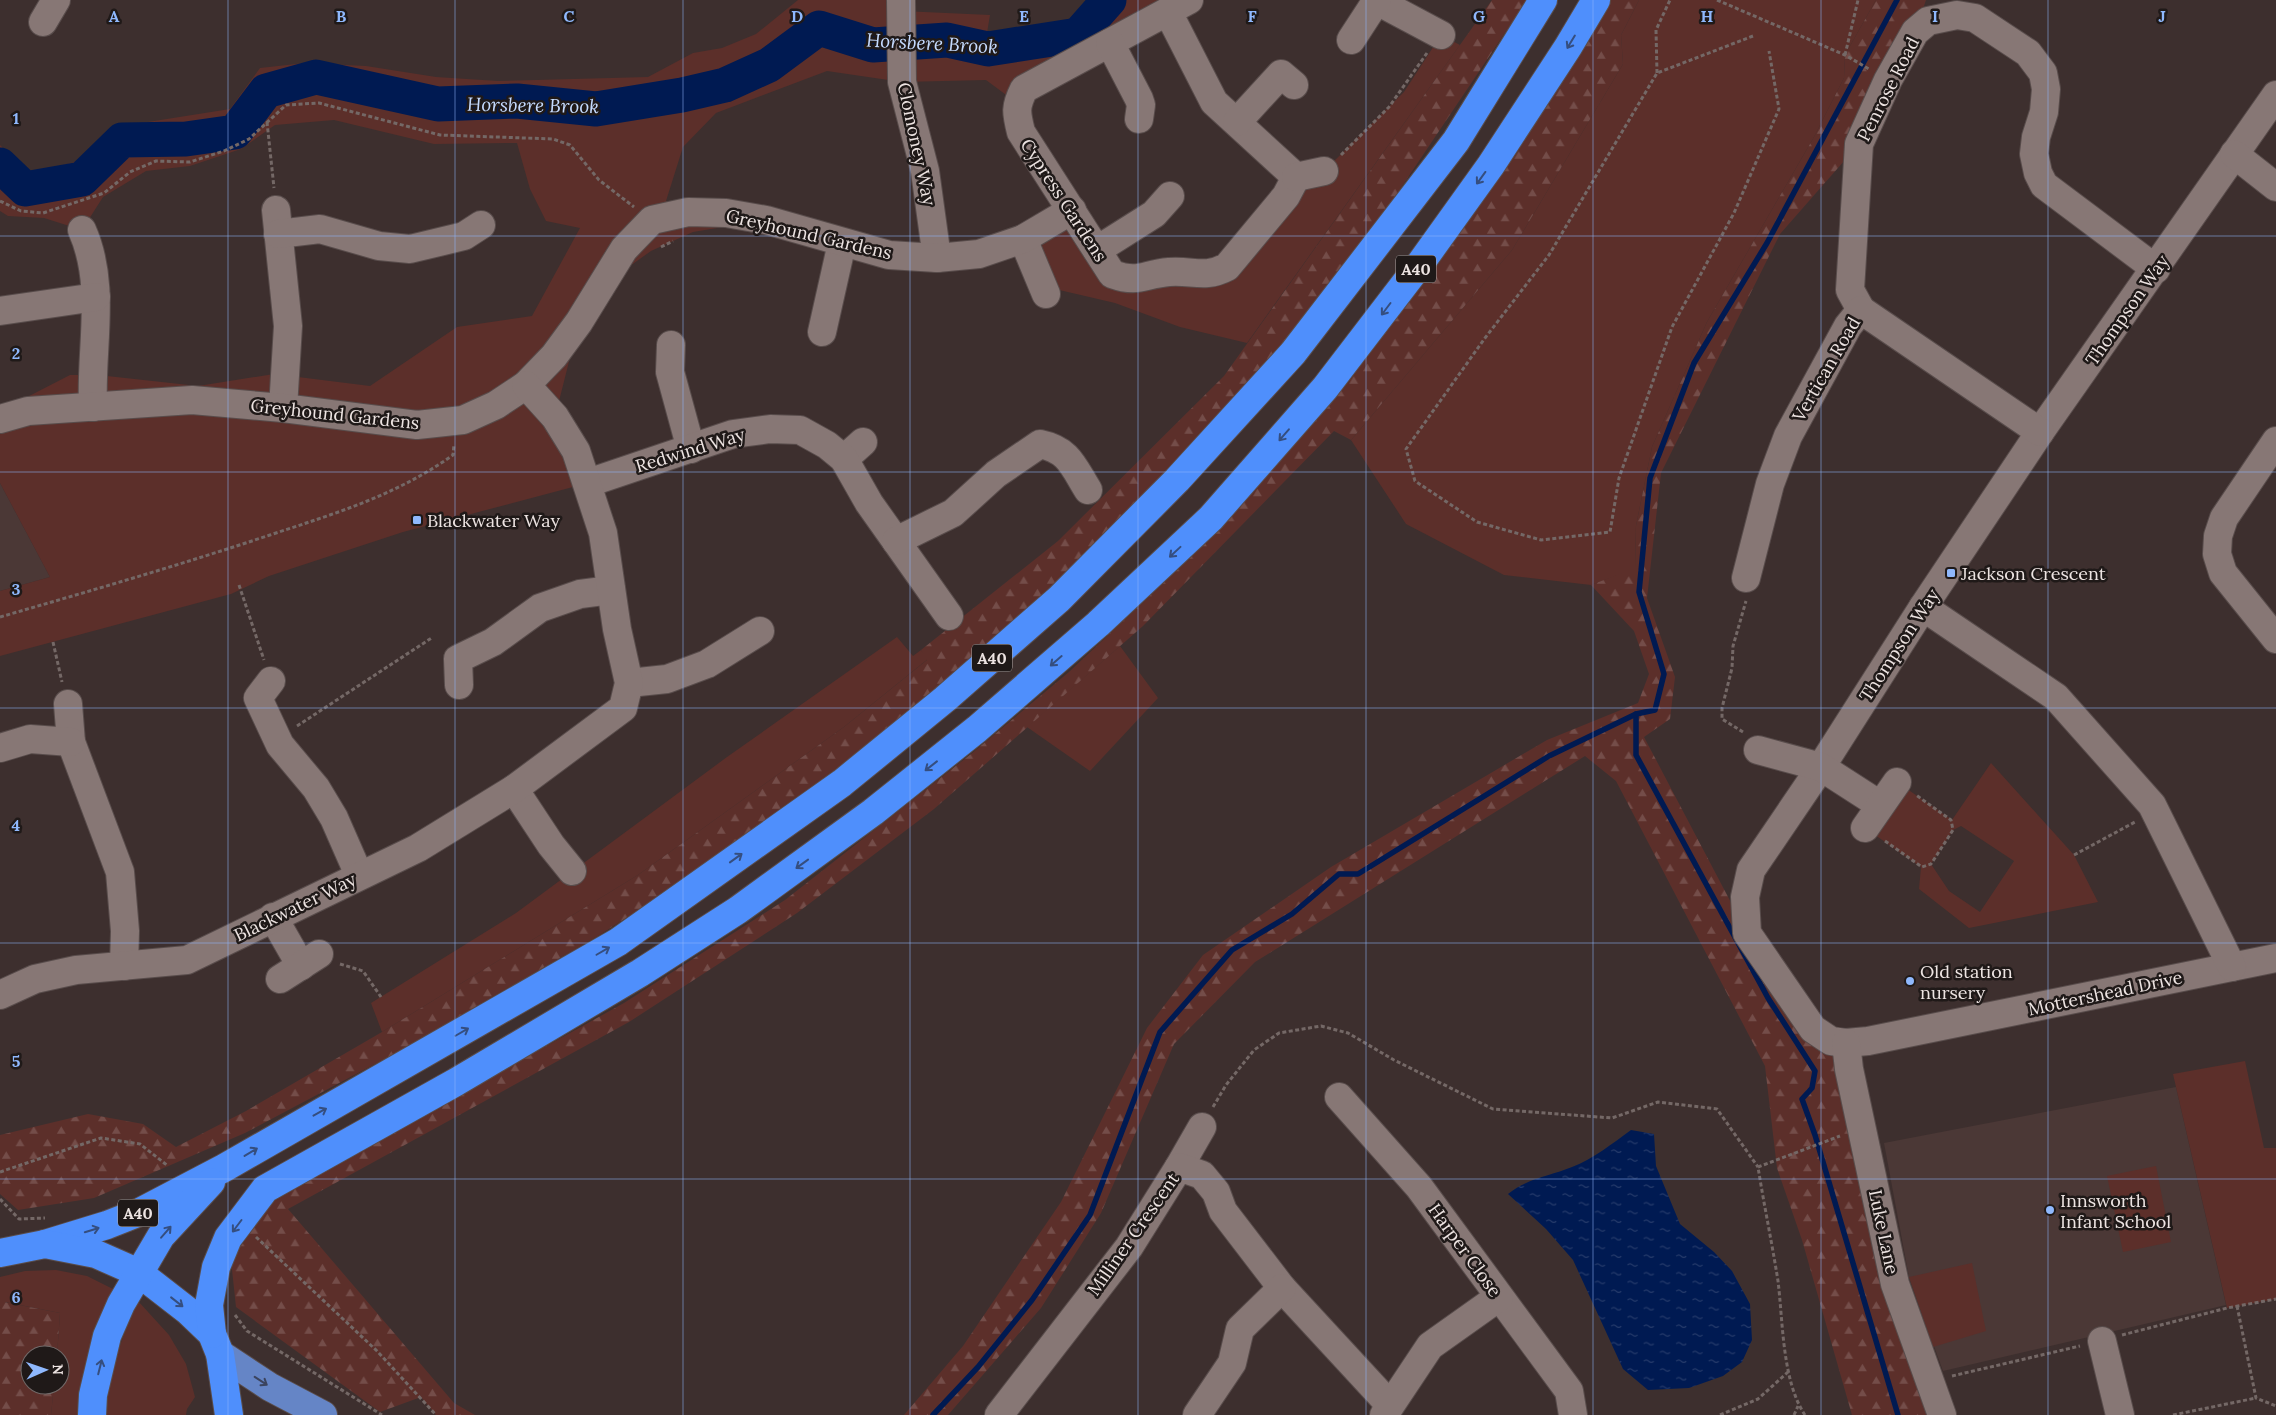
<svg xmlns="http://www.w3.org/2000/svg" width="2276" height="1415" font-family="Lora,serif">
<defs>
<pattern id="forest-firs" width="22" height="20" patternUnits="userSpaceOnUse" patternTransform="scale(1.25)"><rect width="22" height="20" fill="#5c2f2a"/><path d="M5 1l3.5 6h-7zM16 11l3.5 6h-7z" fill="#744d49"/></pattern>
<pattern id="water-ripples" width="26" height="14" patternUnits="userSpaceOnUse" patternTransform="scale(1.25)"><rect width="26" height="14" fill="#001a52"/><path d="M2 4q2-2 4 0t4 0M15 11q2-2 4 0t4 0" fill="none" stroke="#263b6b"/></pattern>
</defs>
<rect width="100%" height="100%" fill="#3d2f2e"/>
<g fill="#4b3836">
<path d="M0 483 50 577 0 591Z"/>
<path d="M2176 1087 2226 1305 1943 1371 1909 1277 1884 1143Z"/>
</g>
<g fill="#5c2f2a" fill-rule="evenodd">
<path d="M798 0H901L902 11 990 15 987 33 1068 23 1093 0H1189L1017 103 986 80 902 82 827 71 716 113 683 147 666 201 688 212 766 220 693 232 651 251 602 286 579 322 555 417 588 483 403 532 269 576 231 594 0 656V591L50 577 0 483V411L70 375H98L198 386 274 374 370 386 457 327 532 316 580 228 546 221 530 189 517 143 434 144 334 120 275 125 241 149 190 166 146 171 103 197 82 230 44 218 8 216 0 211V145L28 174 79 161 110 128 230 109 260 68 305 63 366 66 436 77 498 81 648 77 693 53 722 48 756 34Z"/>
<path d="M1639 0H1876L1845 55 1844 78 1814 137 1707 322 1652 447 1636 526 1635 569 1591 585 1504 575 1406 524 1351 440 1512 250 1623 64 1621 35Z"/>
<path d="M1441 35 1460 45 1247 343 1180 327 1115 303 1055 289 1023 239 1072 210 1112 274 1203 275 1286 196 1324 171 1404 92Z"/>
<path d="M897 637 913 656 921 650 928 659 844 727 638 875 382 1032 371 1003 516 913 727 757Z"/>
<path d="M1120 646 1158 698 1090 771 1027 727Z"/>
<path d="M1991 763 2074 855 2098 902 1969 928 1919 889 1921 867 1865 828 1897 782 1952 820ZM1961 826 2014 861 1980 912 1949 891 1931 864 1953 830Z"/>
<path d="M2245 1061 2264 1148H2276V1299L2227 1308 2173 1074Z"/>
<path d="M2156 1166 2171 1242 2123 1252 2107 1176Z"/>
<path d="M1972 1263 1986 1331 1933 1347 1909 1277Z"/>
<path d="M56 1270 87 1276 113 1289 86 1363 79 1415H51L54 1385H60V1355H57L60 1313 5 1302 0 1308V1277L25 1271Z"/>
<path d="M138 1301 169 1335 186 1364 195 1397 187 1409 186 1415H105C111 1369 119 1343 138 1301Z"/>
</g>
<g fill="url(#forest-firs)">
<path d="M1492 0H1527L1384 213 1239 399 1060 580 932 694 759 832 598 936 392 1055 245 1133 94 1198 18 1210 0 1194V1135L88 1114 143 1124 176 1147 246 1111 382 1032 638 875 844 727 927 660 921 650 1058 541 1224 376Z"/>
<path d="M1609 0H1639L1621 35 1623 64 1512 250 1351 440 1334 431 1143 626 934 809 797 913 629 1022 288 1209 454 1403 475 1415H436L421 1397 380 1412 236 1307 231 1260 276 1196 624 1003 785 900 971 754 1069 672 1207 542 1305 433 1382 326Z"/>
<path d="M1876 0H1926L1915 32 1859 144 1780 234 1661 473 1647 598 1675 677 1670 719 1644 737 1747 933 1831 1041 1942 1415H1852L1802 1240 1777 1168 1765 1066 1616 781 1585 756 1255 962 1174 1044 1101 1213 1041 1308 948 1415H904L963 1346 1061 1202 1147 1028 1203 955 1331 867 1547 740 1638 703 1649 674 1634 631 1591 585 1635 568 1636 526 1652 447 1707 322 1814 137 1844 78 1845 55Z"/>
<path d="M4 1302 60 1313 57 1355H30V1385H54L51 1415H0V1308Z"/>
</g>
<path fill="url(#water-ripples)" d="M1631 1130 1654 1134 1656 1166 1680 1224 1714 1252 1732 1271 1750 1304 1752 1340 1742 1362 1723 1376 1689 1388 1648 1390 1623 1369 1573 1260 1546 1229 1508 1194C1528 1178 1550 1176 1572 1167 1593 1159 1613 1143 1631 1130Z"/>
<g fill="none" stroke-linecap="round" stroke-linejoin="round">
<g stroke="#001a52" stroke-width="5.5">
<path d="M1636 714V755L1768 998 1815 1071 1812 1088 1802 1099 1815 1135 1898 1415"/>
<path d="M933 1415 978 1367 1032 1300 1090 1215 1160 1032 1232 950 1292 914 1339 874H1358L1549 756 1636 714 1655 710 1664 674 1639 592 1650 478 1694 363 1767 243 1897 0"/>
</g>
<path stroke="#001a52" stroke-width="35" d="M0 165 25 189 82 179 122 140 186 139 235 132 266 91 316 77 438 104 517 101 596 109 682 95 725 85 769 65 819 28 873 45 947 40 988 49 1078 35 1109 0"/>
<defs>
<g id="minor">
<path d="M901 0 902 82 925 171 937 258"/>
<path d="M1377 1 1441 35"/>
<path d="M1168 12 1214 102 1296 177 1286 196 1227 267C1204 279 1193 270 1169 272 1143 274 1140 284 1112 274L1021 132C1016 112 1015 107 1024 89L1189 0"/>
<path d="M43 22 56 0"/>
<path d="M1351 40 1377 0"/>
<path d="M1110 43 1139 99 1141 105 1139 119"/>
<path d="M2276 95 2040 432 1923 607 1821 767 1751 870 1745 897 1747 933 1813 1029 1831 1041 1846 1043 1868 1041 2276 958"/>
<path d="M1237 122 1281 74 1294 85"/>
<path d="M2234 154 2276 187"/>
<path d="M1296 177 1324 171"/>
<path d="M276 210 288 326 283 408"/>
<path d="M82 230C107 286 90 348 93 407"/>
<path d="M278 234 320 229 379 246 410 249 464 236 481 225"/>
<path d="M1023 239 1046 294"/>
<path d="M1097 250 1154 214 1170 196"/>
<path d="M1861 310 1850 290 1859 144 1888 80 1915 32 1928 21 1957 15 1975 18 2028 53 2043 73 2046 89 2044 112 2036 137 2034 154 2038 173 2044 185 2156 269"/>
<path d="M0 311 96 297"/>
<path d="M822 332 842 243"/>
<path d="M671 345 670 372 691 449"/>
<path d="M0 419 28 411 192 400 283 408 417 425 463 420 496 405 526 385 554 356 579 322 624 249 652 220 688 212 726 213 766 220 889 255 937 258 979 254 1023 239 1072 210"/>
<path d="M2276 441 2224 518 2218 536 2217 554 2223 573 2276 639"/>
<path d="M844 459 863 442"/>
<path d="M588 483 733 434 770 429 800 430 827 445 844 459 869 503 949 616"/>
<path d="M896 541 953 513 996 474 1040 444C1069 450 1073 466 1088 490"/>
<path d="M1746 578 1770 484 1788 436 1848 326 1861 310 2040 432"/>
<path d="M1923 607 2056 697 2152 805 2232 967"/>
<path d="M271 681 258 698 280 745 316 788 334 818 359 875"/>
<path d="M629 683 667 679 707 664 760 631"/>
<path d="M459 685 458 659 493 642 540 608 580 594 611 590"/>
<path d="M68 704 71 742 120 872 125 931 124 966"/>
<path d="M0 748 30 739 71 742"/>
<path d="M1758 750 1821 767 1880 805"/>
<path d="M514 789 551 845 572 871"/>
<path d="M1865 828 1897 782"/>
<path d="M273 917 301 966"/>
<path d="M280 979 319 954"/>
<path d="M0 995 35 979 76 970 187 960 418 848 514 789 623 708 629 683 617 629 603 533 576 451 555 417 526 385"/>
<path d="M1846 1043 1849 1069 1895 1284 1942 1415"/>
<path d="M1339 1097 1419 1187 1569 1391 1573 1415"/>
<path d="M1179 1167 1202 1127"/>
<path d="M2102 1341 2120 1415"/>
<path d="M999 1415 1129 1247 1179 1167 1202 1175 1216 1192 1223 1211 1282 1288 1390 1405"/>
<path d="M1197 1415 1232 1363 1240 1329 1282 1288"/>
<path d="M1384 1415 1430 1346 1499 1297"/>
</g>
<path id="major" d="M220 1354 270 1387 323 1415"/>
<g id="highway">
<path d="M45 1244 107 1225 140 1212 224 1168 618 942 842 783 945 699 1059 599 1177 480 1293 353 1456 141 1543 0"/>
<path d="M0 1253 45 1244 96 1254 139 1273 188 1311 212 1334 220 1354 229 1415"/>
<path d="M212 1334 209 1305 216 1267 228 1238 265 1189 456 1082 640 973 738 910 873 812 977 729 1098 624 1211 518 1325 388 1420 264 1491 165 1568 47 1596 0"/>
<path d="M92 1415 93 1395 107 1336 121 1304 161 1236 211 1182"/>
</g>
</defs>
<use href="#minor" stroke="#584c4b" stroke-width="30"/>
<use href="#major" stroke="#584c4b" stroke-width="30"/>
<use href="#highway" stroke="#584c4b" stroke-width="30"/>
<g stroke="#746866" stroke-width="3" stroke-dasharray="4 2.5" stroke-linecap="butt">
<path d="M1717 0 1845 55 1869 69"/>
<path d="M1753 36 1657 73 1549 255 1485 338 1406 449 1415 481 1477 522 1541 540 1610 532 1619 478 1672 327 1734 213 1779 109 1769 51"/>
<path d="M1845 55 1858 0"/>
<path d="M1657 73 1656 30 1670 0"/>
<path d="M267 122 274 188"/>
<path d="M1341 155 1389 107 1427 53"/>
<path d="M0 201 21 211 43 213 104 193 130 172 156 161 190 162 224 151 249 139 286 105 319 103 440 135 553 139 570 145 599 180 634 207"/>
<path d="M661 247 673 241"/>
<path d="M239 585 264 660"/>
<path d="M0 617C90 591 180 565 270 535 336 513 395 496 453 455L454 444"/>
<path d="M53 642 62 682"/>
<path d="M297 726 433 637"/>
<path d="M1743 732 1722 719V708L1732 668 1733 646 1746 601"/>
<path d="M1885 841 1922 867 1931 864 1953 830 1951 820 1916 795"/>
<path d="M2074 855 2135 822"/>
<path d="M340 964 363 971 381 997"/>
<path d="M1213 1107 1226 1085 1254 1050 1279 1033 1321 1026 1348 1033 1394 1060 1493 1109 1612 1118 1658 1102 1717 1109 1758 1167"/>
<path d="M0 1172 101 1138 140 1144 168 1166"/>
<path d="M0 1199 19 1219 45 1218"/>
<path d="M256 1237 377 1351 436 1415"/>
<path d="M2237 1306 2256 1398 2276 1406"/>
<path d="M235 1315 247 1331 382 1415"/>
<path d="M2122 1335 2227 1308 2276 1299"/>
<path d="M1952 1376 2080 1346"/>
<path d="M1720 1415 1758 1399 1788 1372"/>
<path d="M1794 1415 1798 1406"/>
<path d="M1805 1415C1782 1381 1783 1321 1778 1281 1772 1243 1764 1205 1758 1167L1840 1136"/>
<path d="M2173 1415 2256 1398"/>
</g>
<use href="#minor" stroke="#877775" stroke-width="28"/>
<use href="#major" stroke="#6585c6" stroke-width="28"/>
<use href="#highway" stroke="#4f8ffc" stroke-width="28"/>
</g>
<defs><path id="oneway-shaft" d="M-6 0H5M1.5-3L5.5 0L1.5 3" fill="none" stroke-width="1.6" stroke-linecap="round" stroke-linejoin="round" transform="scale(1.25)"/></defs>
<g stroke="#354e7f">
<use href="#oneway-shaft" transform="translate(1571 42) rotate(121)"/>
<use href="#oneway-shaft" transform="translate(1481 178) rotate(126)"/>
<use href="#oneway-shaft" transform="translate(1386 309) rotate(127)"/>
<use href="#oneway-shaft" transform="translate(1284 435) rotate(131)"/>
<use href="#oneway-shaft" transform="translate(1175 552) rotate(137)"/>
<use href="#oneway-shaft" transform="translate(1056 661) rotate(139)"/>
<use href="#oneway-shaft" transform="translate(931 766) rotate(142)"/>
<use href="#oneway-shaft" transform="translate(736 858) rotate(-36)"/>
<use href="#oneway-shaft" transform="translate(802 864) rotate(144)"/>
<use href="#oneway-shaft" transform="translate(603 951) rotate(-30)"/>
<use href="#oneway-shaft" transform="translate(462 1032) rotate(-30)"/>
<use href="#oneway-shaft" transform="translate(320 1112) rotate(-29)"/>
<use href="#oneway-shaft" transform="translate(251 1152) rotate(-31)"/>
<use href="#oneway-shaft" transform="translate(237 1226) rotate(127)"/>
<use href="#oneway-shaft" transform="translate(92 1230) rotate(-17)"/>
<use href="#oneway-shaft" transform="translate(166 1232) rotate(-49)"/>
<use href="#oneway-shaft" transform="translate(177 1302) rotate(38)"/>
<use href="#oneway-shaft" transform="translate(100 1367) rotate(-76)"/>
</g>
<use stroke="#3b445e" href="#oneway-shaft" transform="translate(261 1381) rotate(33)"/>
<path fill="none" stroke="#8fb8fd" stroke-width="1" stroke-opacity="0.55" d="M228 0V1415M455 0V1415M683 0V1415M910 0V1415M1138 0V1415M1366 0V1415M1593 0V1415M1821 0V1415M2048 0V1415M0 236H2276M0 472H2276M0 708H2276M0 943H2276M0 1179H2276"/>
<g fill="#8fb8fd" stroke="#1f1918" stroke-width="2">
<rect x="412" y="515" width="10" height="10" rx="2.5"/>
<rect x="1946" y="568" width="10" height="10" rx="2.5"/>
<circle cx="1910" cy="981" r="5"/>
<circle cx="2050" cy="1210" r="5"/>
</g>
<g text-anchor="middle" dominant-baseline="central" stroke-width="5" stroke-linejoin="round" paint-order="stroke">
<g fill="#1f1918" stroke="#afa7a5" stroke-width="1">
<rect x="1396" y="255.5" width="40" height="27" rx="4"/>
<rect x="972" y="644.5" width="40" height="27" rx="4"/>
<rect x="118" y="1199.5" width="40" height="27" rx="4"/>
</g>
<g font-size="16" font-weight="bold" fill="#ede4e2">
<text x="1416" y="269">A40</text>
<text x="992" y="658">A40</text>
<text x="138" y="1213">A40</text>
</g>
<g font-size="18" fill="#ede4e2" stroke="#1f1918">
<text transform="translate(1888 89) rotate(-63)">Penrose Road</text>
<text transform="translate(917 144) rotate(78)">Clomoney Way</text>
<text transform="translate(1064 200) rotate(57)">Cypress Gardens</text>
<text transform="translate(809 234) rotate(13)">Greyhound Gardens</text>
<text transform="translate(2127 310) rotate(-55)">Thompson Way</text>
<text transform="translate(1826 369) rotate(-60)">Vertican Road</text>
<text transform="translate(335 414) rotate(6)">Greyhound Gardens</text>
<text transform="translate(690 450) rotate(-17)">Redwind Way</text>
<text transform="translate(1899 645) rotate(-57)">Thompson Way</text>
<text transform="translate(295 907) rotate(-26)">Blackwater Way</text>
<text transform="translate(2105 993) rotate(-12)">Mottershead Drive</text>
<text transform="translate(1884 1232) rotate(78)">Luke Lane</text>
<text transform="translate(1133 1234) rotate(-55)">Milliner Crescent</text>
<text transform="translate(1465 1250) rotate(54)">Harper Close</text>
</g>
<g font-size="18" fill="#ede4e2" stroke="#1f1918" text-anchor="start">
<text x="427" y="520">Blackwater Way</text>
<text x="1961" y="573">Jackson Crescent</text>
<text x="1920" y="971">Old station<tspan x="1920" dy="21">nursery</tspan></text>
<text x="2060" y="1200">Innsworth<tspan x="2060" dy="21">Infant School</tspan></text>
</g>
<g font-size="19" font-style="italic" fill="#c5dbff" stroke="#1f1918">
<text transform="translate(932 43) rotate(3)">Horsbere Brook</text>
<text transform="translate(533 105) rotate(1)">Horsbere Brook</text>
</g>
</g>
<g font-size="16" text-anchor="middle" font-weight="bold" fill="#8fb8fd" stroke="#1f1918" stroke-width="5" stroke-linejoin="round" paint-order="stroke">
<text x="114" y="22">A</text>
<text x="341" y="22">B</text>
<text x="569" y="22">C</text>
<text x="797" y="22">D</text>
<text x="1024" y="22">E</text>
<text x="1252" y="22">F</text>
<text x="1479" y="22">G</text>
<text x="1707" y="22">H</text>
<text x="1935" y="22">I</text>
<text x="2162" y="22">J</text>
<text x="16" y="124">1</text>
<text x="16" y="359">2</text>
<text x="16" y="595">3</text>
<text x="16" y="831">4</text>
<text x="16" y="1067">5</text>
<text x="16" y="1303">6</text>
</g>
<g transform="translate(45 1370) rotate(88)"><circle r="24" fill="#1f1918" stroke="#716a69"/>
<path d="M0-4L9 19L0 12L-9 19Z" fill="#8fb8fd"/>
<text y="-8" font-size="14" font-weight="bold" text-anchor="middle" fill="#ede4e2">N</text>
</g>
</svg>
